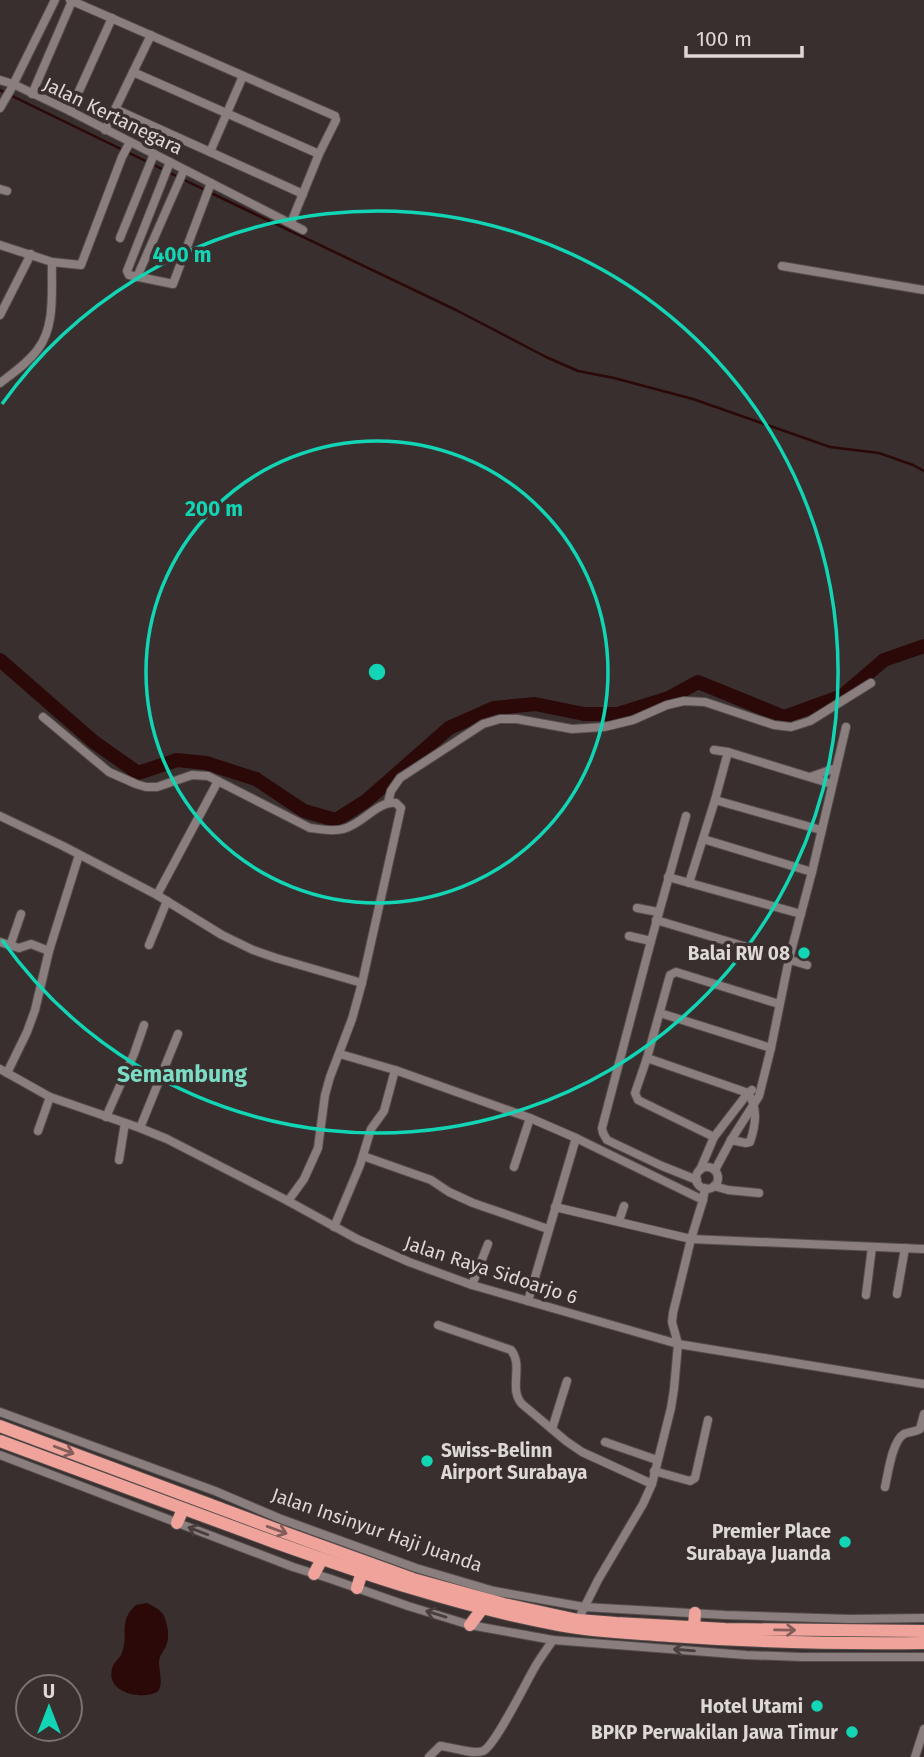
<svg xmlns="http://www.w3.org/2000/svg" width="924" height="1757" font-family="'Fira Sans',sans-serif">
<rect width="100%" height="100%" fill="#382f2e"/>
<path fill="#2b0908" d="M147 1603C152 1606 158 1608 161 1612 167 1617 170 1636 167 1643 165 1651 159 1654 159 1663 159 1670 163 1683 159 1690 152 1700 105 1697 112 1669 113 1663 118 1660 121 1655 130 1637 117 1621 136 1605Z"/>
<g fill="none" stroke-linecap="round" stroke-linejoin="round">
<g stroke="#2b0908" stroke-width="2.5">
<path d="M0 90 164 170"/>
<path d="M170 173 205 190"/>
<path d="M211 193 456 310 546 357 578 371 614 378 693 399 830 447 879 453 913 465 924 471"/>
</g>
<path stroke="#2b0908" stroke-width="14" d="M0 660 94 742 138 773 177 760 206 763 256 779 304 811 336 820 366 801 449 728 494 708 535 704 584 714H618L669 698 698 682 784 717 842 696 884 660 924 646"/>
<defs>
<g id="minor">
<path d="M70 0 335 116 336 120 319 154 291 223"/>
<path d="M133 72 319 154"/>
<path d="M0 80 13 84 70 111 303 230"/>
<path d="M32 94 72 1"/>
<path d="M0 108 11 89 55 0"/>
<path d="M115 109 303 194"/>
<path d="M70 111 112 18"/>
<path d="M105 130 151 35"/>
<path d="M210 152 243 76"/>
<path d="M170 162 127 271 129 275 173 284 211 183"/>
<path d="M0 189 7 191"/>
<path d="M120 238 154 154"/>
<path d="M0 245 52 262 81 265 122 157 130 142"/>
<path d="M782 266 924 290"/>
<path d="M137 277 184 170"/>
<path d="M0 315 31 254"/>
<path d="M0 383C13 373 28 363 38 349 56 325 51 290 52 262"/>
<path d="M43 717 109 772 136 784 146 787H157L192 775 208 776 310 828C320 829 332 832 343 829 362 825 378 800 396 803L401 808 362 983 352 1019 330 1077 325 1095 318 1148 304 1179 288 1201"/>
<path d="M714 750 728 752 832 784"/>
<path d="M810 777 836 768"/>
<path d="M715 800 821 830"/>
<path d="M388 802 391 791 400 778 483 724 500 719H517L572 729 604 727 633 720 667 705 684 701 705 702 774 725 791 727 810 721 871 683"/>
<path d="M0 816 63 846 157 895 222 935 253 950 276 958 362 983"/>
<path d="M686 816 651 941 602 1128 603 1133 607 1140 662 1166 697 1180"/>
<path d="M703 839 812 872"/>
<path d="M668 877 801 914"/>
<path d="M689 883 715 800 728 752"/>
<path d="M157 895 218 781"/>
<path d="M637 908 658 912"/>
<path d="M656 920 807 965"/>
<path d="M629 936 651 941"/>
<path d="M0 942 19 948 31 944 49 951"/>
<path d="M149 945 167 901"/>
<path d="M10 946 21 914"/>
<path d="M660 1013 771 1048"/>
<path d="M340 1054 395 1070 530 1118 576 1138 703 1200"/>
<path d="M647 1058 748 1093C758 1108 756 1124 750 1142L746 1143 731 1140"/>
<path d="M0 1069 50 1097 140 1128 167 1139 288 1201 357 1239 409 1262 472 1285 678 1344 924 1384"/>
<path d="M7 1073 27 1032 35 1010 49 951 79 855"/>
<path d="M106 1117 134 1054 144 1025"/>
<path d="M140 1128 178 1034"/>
<path d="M38 1131 50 1097"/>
<path d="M714 1137 638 1100 635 1093 647 1058 670 975 676 972 779 1004"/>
<path d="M363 1156 431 1180 449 1192 473 1203 548 1229"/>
<path d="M119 1160 125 1123"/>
<path d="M514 1167 530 1118"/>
<circle cx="707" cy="1178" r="11"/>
<path d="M700 1170 714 1137 748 1093 752 1090"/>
<path d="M715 1170 731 1140 759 1096 771 1048 789 959 812 872 846 727"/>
<path d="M714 1186 728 1190 759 1193"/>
<path d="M555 1207 691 1239 924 1249"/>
<path d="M619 1221 624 1206"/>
<path d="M334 1227 360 1165 371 1129 384 1111 395 1070"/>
<path d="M472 1285 488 1244"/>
<path d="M897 1294 905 1248"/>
<path d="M866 1295 872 1247"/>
<path d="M528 1301 576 1138"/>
<path d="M438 1325 511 1350C524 1366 508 1389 522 1404L566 1441 582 1452 652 1484"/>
<path d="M0 1412 215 1491 281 1519 416 1568 494 1591 584 1607 725 1615 850 1619 924 1618"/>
<path d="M552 1429 567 1381"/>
<path d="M605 1442 657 1460"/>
<path d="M0 1455 293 1567 331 1579 408 1606 470 1625 553 1640 746 1655 802 1657H924"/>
<path d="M654 1471 690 1481 695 1478 708 1420"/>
<path d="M885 1487C888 1474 892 1441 904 1434 909 1432 915 1432 920 1429L924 1414"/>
<path d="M578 1620 598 1580 643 1504 652 1484 671 1408 674 1389 678 1344 672 1322 673 1313 691 1239 703 1200 705 1188"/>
<path d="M429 1757 440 1746C452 1747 472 1755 483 1751 495 1746 526 1682 535 1667 540 1658 547 1649 553 1640"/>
<path d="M915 1757 924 1729"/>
</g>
<g id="highway">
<path d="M0 1426 286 1533 413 1579 504 1604 578 1620 616 1623 725 1629 924 1631"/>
<path d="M0 1441C91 1475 182 1509 274 1542 367 1575 461 1607 559 1625 595 1632 633 1633 670 1636 754 1642 839 1644 924 1643"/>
<path d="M177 1523 183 1509"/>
<path d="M314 1574 322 1559"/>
<path d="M357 1588 362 1572"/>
<path d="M470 1625 482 1609"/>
<path d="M694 1627 695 1613"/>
</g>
</defs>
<use href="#minor" stroke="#544d4c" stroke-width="10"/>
<use href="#highway" stroke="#544d4c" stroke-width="14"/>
<use href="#minor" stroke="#8a7f7e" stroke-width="8"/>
<use href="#highway" stroke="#f0a39b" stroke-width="12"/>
</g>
<defs><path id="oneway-shaft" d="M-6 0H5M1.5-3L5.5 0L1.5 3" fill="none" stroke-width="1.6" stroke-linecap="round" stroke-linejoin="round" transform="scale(1.75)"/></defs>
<g stroke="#825d5a">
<use href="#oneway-shaft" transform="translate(64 1450) rotate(21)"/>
<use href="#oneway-shaft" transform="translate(277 1530) rotate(20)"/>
<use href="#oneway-shaft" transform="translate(785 1630) rotate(1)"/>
</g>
<g stroke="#483f3e">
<use href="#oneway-shaft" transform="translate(198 1531) rotate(-159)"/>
<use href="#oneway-shaft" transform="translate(436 1614) rotate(-163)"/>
<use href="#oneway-shaft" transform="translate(684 1650) rotate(-175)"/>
</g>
<g fill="none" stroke="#11d5b4" stroke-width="3.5">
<circle cx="377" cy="672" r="231"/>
<path d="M2 404A461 461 0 1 1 2 940"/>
</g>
<g fill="#11d5b4" stroke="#382f2e" stroke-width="2.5">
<circle cx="804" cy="953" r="7"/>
<circle cx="427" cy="1461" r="7"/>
<circle cx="845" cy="1542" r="7"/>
<circle cx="817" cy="1706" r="7"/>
<circle cx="852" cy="1732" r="7"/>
</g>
<g text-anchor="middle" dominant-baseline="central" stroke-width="7" stroke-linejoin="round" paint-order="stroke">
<g font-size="19" fill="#ded8d7" stroke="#382f2e">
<text transform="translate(113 116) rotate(26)">Jalan Kertanegara</text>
<text transform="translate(491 1270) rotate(18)">Jalan Raya Sidoarjo 6</text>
<text transform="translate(377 1530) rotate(19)">Jalan Insinyur Haji Juanda</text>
</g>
<g font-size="19" font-weight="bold" fill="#ded8d7" stroke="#382f2e" text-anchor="end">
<text x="790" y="953">Balai RW 08</text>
<text x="441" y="1450" text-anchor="start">Swiss-Belinn<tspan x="441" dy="22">Airport Surabaya</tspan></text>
<text x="831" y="1531">Premier Place<tspan x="831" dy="22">Surabaya Juanda</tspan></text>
<text x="803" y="1706">Hotel Utami</text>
<text x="838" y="1732">BPKP Perwakilan Jawa Timur</text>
</g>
<g font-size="23" font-weight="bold" fill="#7bddc5" stroke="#382f2e">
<text x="182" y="1074">Semambung</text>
</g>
</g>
<circle cx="377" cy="672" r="10" fill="#11d5b4" stroke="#382f2e" stroke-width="3.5"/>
<g font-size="21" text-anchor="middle" font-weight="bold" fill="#11d5b4" stroke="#382f2e" stroke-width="7" stroke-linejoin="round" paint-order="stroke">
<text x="182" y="262">400 m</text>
<text x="214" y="516">200 m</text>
</g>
<g transform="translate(49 1708)"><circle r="33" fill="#382f2e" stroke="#7a7372" stroke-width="2"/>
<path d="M0-5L12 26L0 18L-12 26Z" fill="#11d5b4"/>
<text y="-10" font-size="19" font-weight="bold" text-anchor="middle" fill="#ded8d7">U</text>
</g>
<path d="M686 46v10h116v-10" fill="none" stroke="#ded8d7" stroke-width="3.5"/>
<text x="696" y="46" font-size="21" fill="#ded8d7" stroke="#382f2e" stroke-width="5" paint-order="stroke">100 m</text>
</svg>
